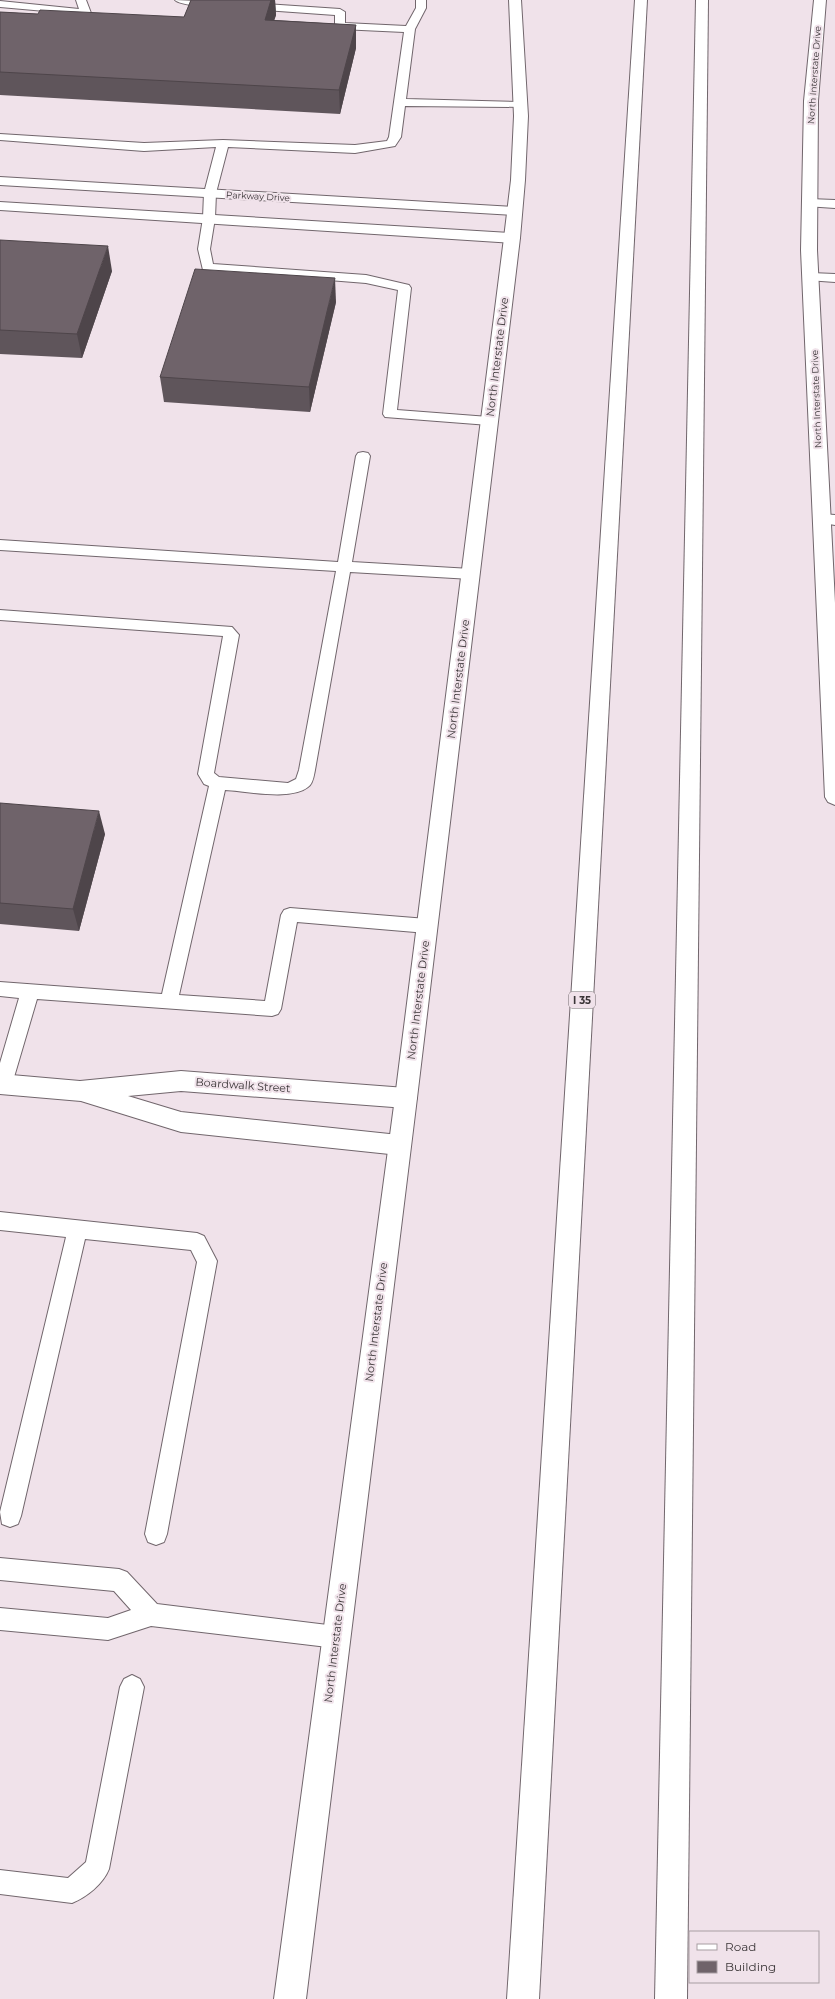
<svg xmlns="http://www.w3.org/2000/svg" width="835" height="1999" font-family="Montserrat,sans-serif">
<rect width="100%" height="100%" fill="#f0e2ea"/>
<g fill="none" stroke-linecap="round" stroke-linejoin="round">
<defs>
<g id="service">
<path d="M76 0H86L91 13 90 15 0 7V1L79 9Z"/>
<path d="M175 0 218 2 219 4C215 9 179 5 175 0Z"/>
<path d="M416 0H426V8L415 29 406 99 521 102 527 105 525 107 405 106 401 137 395 146 355 153 228 147 216 193 215 218 210 249 213 264 366 275 409 285 411 288 397 410 489 417 494 418 496 421 494 424 489 425 385 417 383 414 398 290 366 283 203 270 198 249 203 218 204 193 216 147 144 151 0 140V134L144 143 223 140 355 145 387 141 389 137 404 32 340 29 335 26V15L252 9 247 6 252 3 340 9 345 12V23L406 26 416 8Z"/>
<path d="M809 199 835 200V208L805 206 803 203 805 200Z"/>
<path d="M811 273 835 274V282L807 280 805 277 807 274Z"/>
<path d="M363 452 368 453 370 456 352 562 471 569 476 570 478 574 476 578 471 579 350 572 315 770C314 775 313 784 308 787 291 801 246 791 225 790L179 995 265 1001 281 915 284 910 290 908 427 919 433 921 436 926 433 931 427 933 297 922 281 1009 278 1014 272 1016 37 999 12 1084 10 1090 3 1092 0 1091V1063L19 998 0 996V982L162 994 209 786 204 784 198 774 223 636 0 620V610L232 627 239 635 214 773 219 777 288 783 296 779 299 770 336 571 0 550V540L338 562 356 456 358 453Z"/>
<path d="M822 514 835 515V525L817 522 815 519 817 516Z"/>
<path d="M0 1212 197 1233 204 1236 217 1261 167 1534 164 1542 156 1545 148 1542 145 1534 197 1262 191 1250 85 1239 21 1516 18 1524 10 1527 2 1524 0 1512 66 1237 0 1230Z"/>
<path d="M0 1558 119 1569 127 1572 157 1604 336 1626 344 1629 347 1637 344 1645 336 1648 151 1626 108 1640 0 1630V1608L108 1618 131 1610 114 1591 0 1580Z"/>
<path d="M132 1675 140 1679 144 1687 109 1869C103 1884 87 1897 72 1903L0 1894V1870L68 1878 86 1862 120 1687 124 1679Z"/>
</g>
<g id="tertiary">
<path d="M0 177 515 207 520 208 522 211 520 214 515 215 0 185Z"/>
<path d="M0 202 512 233 517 235 520 238 517 241 512 243 0 210Z"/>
<path d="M181 1071 406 1088 414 1091 417 1098 414 1105 406 1108 181 1091 128 1096 181 1112 399 1135 407 1138 411 1145 407 1152 399 1155 181 1132 81 1101 0 1094V1074L80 1081Z"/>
</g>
<g id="secondary">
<path d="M509 0H521L528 116 525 180 520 238 417 1098 306 1999H274L395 1098 504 238 511 180 514 116Z"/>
<path d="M814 0H826L818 101 817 250 835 603V805L828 802 825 797 801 250 804 101Z"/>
</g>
<g id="motorway">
<path d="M635 0H647L539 1999H507Z"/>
<path d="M696 0H708L687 1999H655Z"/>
</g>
</defs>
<use href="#service" stroke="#71666c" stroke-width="2"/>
<use href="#tertiary" stroke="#71666c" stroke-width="2"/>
<use href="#secondary" stroke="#71666c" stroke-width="2"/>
<use href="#motorway" stroke="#71666c" stroke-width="2"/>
<use href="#service" fill="#fff" fill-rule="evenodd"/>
<use href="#tertiary" fill="#fff" fill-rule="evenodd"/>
<use href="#secondary" fill="#fff" fill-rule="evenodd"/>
<use href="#motorway" fill="#fff" fill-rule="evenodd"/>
</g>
<g fill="#5f555b">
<path d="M191 0H275L276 15 274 20 356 25V48L340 114 0 95V12L38 14 184 17Z"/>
<path d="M0 240 112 271 82 358 0 354Z"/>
<path d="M336 302 310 412 164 402 160 377Z"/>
<path d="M0 803 105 834 79 931 0 924Z"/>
</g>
<g fill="#4e454a">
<path d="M271 0H275L276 15 267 43 265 20Z"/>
<path d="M356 25V48L340 114 339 90Z"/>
<path d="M108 246 112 271 82 358 77 334Z"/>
<path d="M335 278 336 302 310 412 309 387Z"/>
<path d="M99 811 105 834 79 931 73 909Z"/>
</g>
<g fill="#6f636a" stroke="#4e454a">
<path d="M191 0H271L265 20 356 25 339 90 0 72V12L38 14 40 10 184 17Z"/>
<path d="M0 240 108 246 77 334 0 330Z"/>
<path d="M195 269 335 278 309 387 160 377Z"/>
<path d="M0 803 99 811 73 909 0 903Z"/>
</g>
<g text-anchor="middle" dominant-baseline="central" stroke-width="4" stroke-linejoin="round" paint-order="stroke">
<g font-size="9" fill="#3a3537" stroke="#f0e2ea">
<text transform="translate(814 75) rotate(-86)">North Interstate Drive</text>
<text transform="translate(258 196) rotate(3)">Parkway Drive</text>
<text transform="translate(816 399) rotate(-92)">North Interstate Drive</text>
</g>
<rect fill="#f0e2ea" stroke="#71696d" stroke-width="1" x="569" y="992" width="26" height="16" rx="3"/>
<g font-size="10" font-weight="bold" fill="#3a3537">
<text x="582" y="1000">I 35</text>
</g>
<g font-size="11" fill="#3a3537" stroke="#f0e2ea">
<text transform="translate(497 357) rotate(-83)">North Interstate Drive</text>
<text transform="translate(458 679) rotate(-83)">North Interstate Drive</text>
<text transform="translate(418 1000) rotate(-83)">North Interstate Drive</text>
<text transform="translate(243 1085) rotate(4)">Boardwalk Street</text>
<text transform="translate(376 1322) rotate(-83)">North Interstate Drive</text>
<text transform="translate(335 1643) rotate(-83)">North Interstate Drive</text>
</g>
</g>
<rect x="689" y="1931" width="130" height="52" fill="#f0e2ea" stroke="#a79da2"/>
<rect x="697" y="1944" width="20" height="6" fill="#ffffff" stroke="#a79da2"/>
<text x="725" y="1951" font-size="12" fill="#3a3537">Road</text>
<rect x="697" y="1961" width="20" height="12" fill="#6f636a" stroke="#a79da2"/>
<text x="725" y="1971" font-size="12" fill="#3a3537">Building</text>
</svg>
